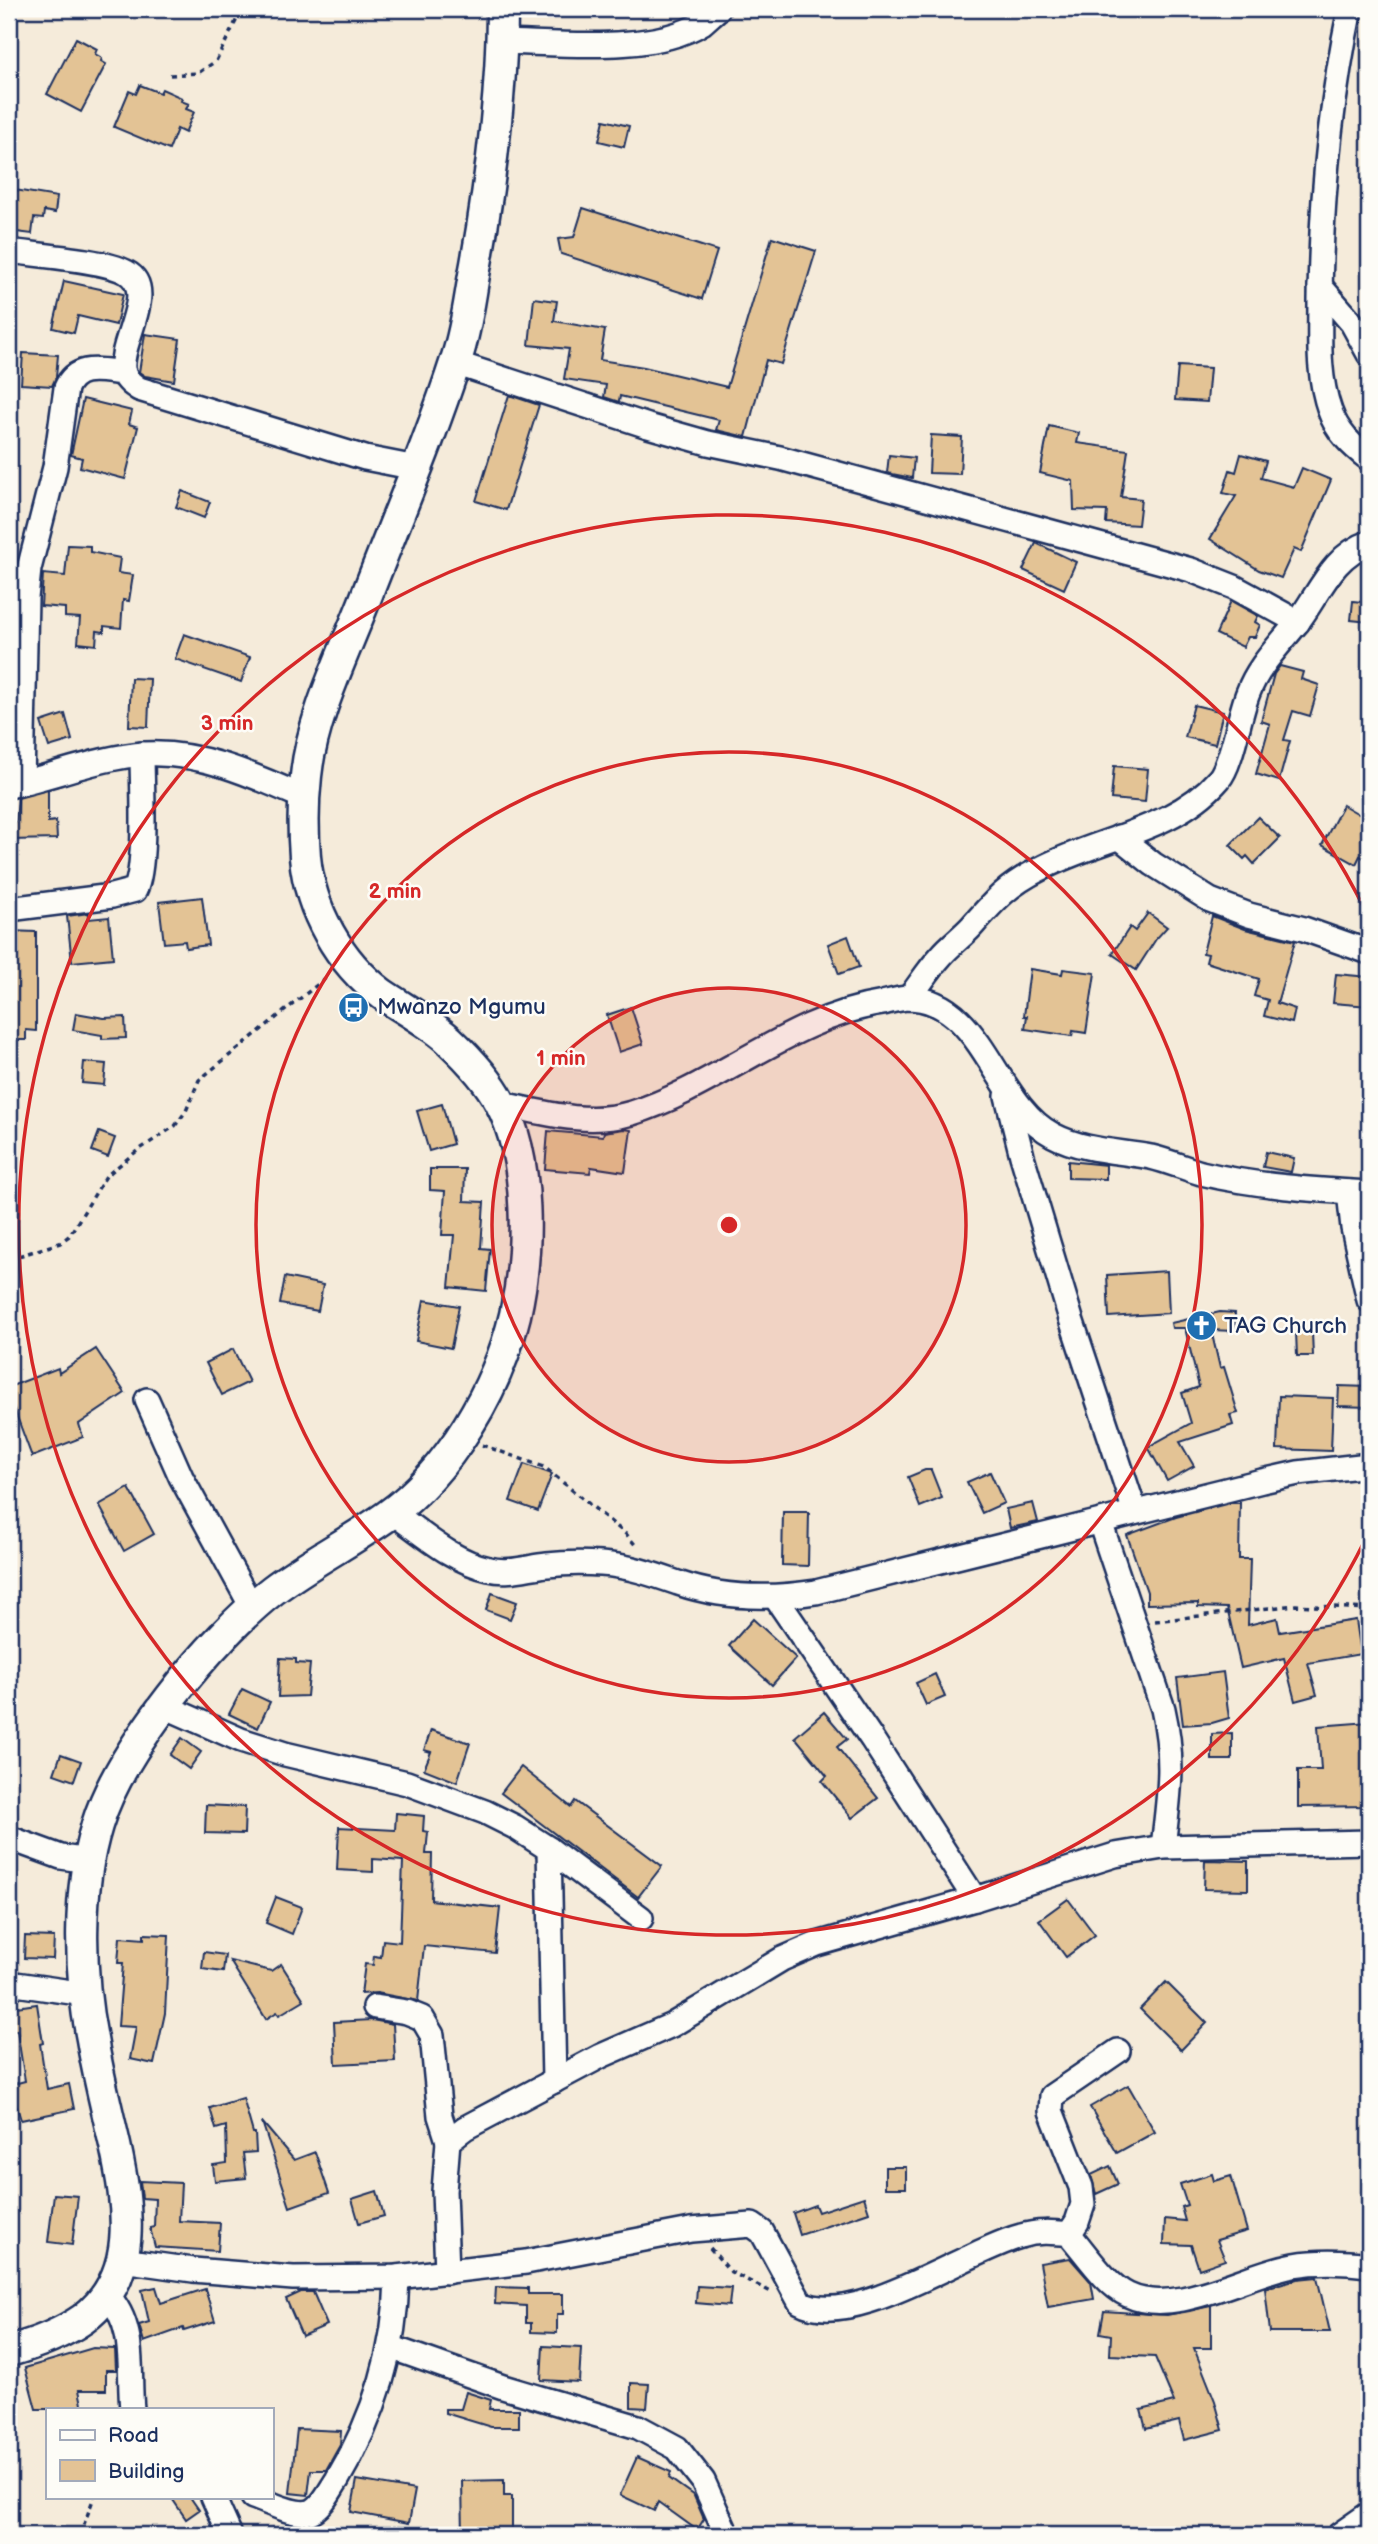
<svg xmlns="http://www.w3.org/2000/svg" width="1378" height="2544" font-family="'Balsamiq Sans',sans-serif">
<rect width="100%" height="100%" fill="#f5ebda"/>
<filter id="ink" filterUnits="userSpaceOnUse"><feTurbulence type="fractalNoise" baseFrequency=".0143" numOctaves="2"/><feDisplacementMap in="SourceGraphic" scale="14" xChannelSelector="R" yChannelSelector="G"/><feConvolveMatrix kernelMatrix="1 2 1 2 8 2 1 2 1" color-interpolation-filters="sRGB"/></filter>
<g filter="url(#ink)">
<g fill="#e3c395" stroke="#1b2f5e" stroke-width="2">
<path d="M76 38 97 49 95 54 102 58 101 61 106 64 81 112 47 94Z"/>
<path d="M140 85 160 93 162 89 182 98 181 101 189 104 186 109 194 112 185 133 177 129 169 150 114 127 129 91 136 94Z"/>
<path d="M604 120 629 126 624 147 599 141Z"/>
<path d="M9 189 57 197 55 213 44 211 43 219 34 218 32 234 9 231Z"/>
<path d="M583 208 717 251 702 299 561 254 558 239 574 237Z"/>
<path d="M772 237 816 251 781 364 766 360 746 437 716 430 719 420 620 396 619 402 604 397 606 385 564 379 569 349 529 345 534 298 557 301 554 321 605 330 600 360 644 367 727 387Z"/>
<path d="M64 281 123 294 116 325 78 316 74 333 53 328Z"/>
<path d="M145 334 180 339 174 381 145 376 139 372Z"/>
<path d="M23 353 58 355 56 377 52 386 21 384Z"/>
<path d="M1178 366 1210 368 1207 402 1175 400Z"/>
<path d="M509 395 539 405 506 510 476 501Z"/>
<path d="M83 399 132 411 129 424 138 427 125 479 80 467 82 458 71 455Z"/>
<path d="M1049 426 1079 433 1077 443 1128 450 1121 497 1141 499 1138 525 1106 523 1107 511 1074 510 1073 481 1040 473Z"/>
<path d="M931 435 962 437 960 474 929 473Z"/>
<path d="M1241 454 1266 461 1261 478 1294 487 1302 468 1331 480 1301 552 1294 549 1281 578 1259 570 1210 539 1236 496 1223 493 1230 470 1236 472Z"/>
<path d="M889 455 914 458 912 478 887 473Z"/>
<path d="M182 491 210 502 204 518 176 507Z"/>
<path d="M1036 543 1076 562 1064 589 1023 570Z"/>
<path d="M68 545 90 546V552L120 558 118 573 133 575 129 601 123 600 121 628 104 626V632L97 631 96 645 78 643 80 618 65 617V608L41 606 43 574 65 576Z"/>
<path d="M1231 601 1258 616 1255 622 1260 625 1255 637H1248L1243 647 1216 634Z"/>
<path d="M1353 601 1369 603V622L1351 620Z"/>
<path d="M184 634 250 657 241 682 175 659Z"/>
<path d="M1280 666 1303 672 1301 679 1319 685 1310 716 1293 711 1284 740 1290 741 1279 781 1256 774 1270 724 1261 721 1274 674Z"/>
<path d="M131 678 150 679 148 727 129 726Z"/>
<path d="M1194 705 1223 712 1215 744 1185 737Z"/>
<path d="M65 714 72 740 49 747 41 722Z"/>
<path d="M1114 766 1148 769 1145 802 1111 799Z"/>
<path d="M48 790V822L56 821 57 839 9 840V822H16L18 798Z"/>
<path d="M1343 805 1369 820V861L1360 856 1356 864 1322 845Z"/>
<path d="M1258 817 1280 838 1254 864 1247 856 1244 859 1230 845Z"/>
<path d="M202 897 208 945 186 948 185 941 164 943 159 902Z"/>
<path d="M89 913V919L109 917 113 958 72 962 67 916Z"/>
<path d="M1148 913 1167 927 1156 939 1136 970 1112 954 1130 927 1135 931Z"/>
<path d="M1212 916 1245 929 1295 941 1277 1003 1295 1009 1292 1023 1264 1016 1268 1000 1254 996 1259 979 1206 962 1208 954 1203 953Z"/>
<path d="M9 931 36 932V1031L26 1030V1040H9Z"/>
<path d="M848 936 859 967 839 974 828 944Z"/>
<path d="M1030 969 1062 974 1063 969 1095 973 1086 1033 1073 1031 1072 1036 1025 1029 1027 1016H1024Z"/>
<path d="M1336 974 1369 977V1006L1333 1003Z"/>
<path d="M631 1007 643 1044 619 1052 607 1015Z"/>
<path d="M76 1013 104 1018 125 1017 126 1038 102 1039V1035L73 1030Z"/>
<path d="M84 1062 106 1064 104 1085 82 1083Z"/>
<path d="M442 1104 453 1144 429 1151 417 1111Z"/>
<path d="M624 1129 631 1130 625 1172 591 1167 590 1173 545 1169 548 1131 603 1136 604 1132Z"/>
<path d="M99 1132 115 1138 108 1157 92 1151Z"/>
<path d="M1266 1152 1294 1158 1291 1172 1263 1167Z"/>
<path d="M1068 1161 1106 1165V1179L1068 1178Z"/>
<path d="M430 1169H465L464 1201 484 1202 481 1248 490 1249 486 1291 449 1287 454 1235H442L445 1191 430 1190Z"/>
<path d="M1167 1271 1169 1313 1109 1317 1107 1275Z"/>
<path d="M285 1277 323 1285 318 1311 280 1304Z"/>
<path d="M424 1300 459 1306 451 1348 416 1341Z"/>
<path d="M1220 1312 1235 1313 1234 1331 1211 1330 1220 1368 1224 1367 1238 1413 1230 1415 1233 1425 1180 1442 1194 1466 1167 1481 1148 1447 1191 1423 1182 1393 1199 1387 1185 1328H1172L1171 1323Z"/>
<path d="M1296 1332H1312L1313 1356H1297Z"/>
<path d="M96 1349 125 1393 79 1424 83 1437 32 1457 9 1395V1387L58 1368 59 1373Z"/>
<path d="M233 1349 249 1382 222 1395 206 1363Z"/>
<path d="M1339 1386 1369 1387V1407L1338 1406Z"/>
<path d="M1279 1396 1333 1398 1331 1451 1277 1449Z"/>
<path d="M524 1464 552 1474 538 1511 510 1501Z"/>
<path d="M925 1470H931L942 1498 920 1507 908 1477Z"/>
<path d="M990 1472 1004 1503 982 1513 967 1482Z"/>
<path d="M129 1488 154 1534 124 1551 99 1505Z"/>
<path d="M1033 1503 1038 1522 1010 1528 1006 1509Z"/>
<path d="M1230 1503H1240L1239 1559H1250L1248 1625 1277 1618 1280 1632 1356 1620 1361 1654 1308 1663 1317 1695 1295 1701 1284 1658 1241 1668 1227 1608 1198 1607V1603L1147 1604V1592L1127 1535 1176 1517Z"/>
<path d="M783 1512H809L808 1566 782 1565Z"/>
<path d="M492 1593 517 1602 510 1619 486 1610Z"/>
<path d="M753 1619 796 1658 772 1685 729 1646Z"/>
<path d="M280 1658 296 1659V1663L310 1664 307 1696 278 1697Z"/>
<path d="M1223 1672 1229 1718 1212 1723 1183 1725 1177 1678Z"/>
<path d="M935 1674 945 1697 926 1705 916 1683Z"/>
<path d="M242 1689 270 1702 258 1728 229 1714Z"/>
<path d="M824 1712 847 1739 837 1747 878 1798 852 1818 822 1781 827 1776 795 1737Z"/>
<path d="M1369 1722V1806L1298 1807V1770H1321L1318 1726Z"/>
<path d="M431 1730 470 1743 457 1782 424 1769 431 1752 424 1750Z"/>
<path d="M1232 1733V1760H1212V1734Z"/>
<path d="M182 1738 201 1752 189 1769 170 1755Z"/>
<path d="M61 1754 81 1761 74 1781 54 1774Z"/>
<path d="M521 1767 571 1807 575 1801 662 1866 638 1897 501 1793Z"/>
<path d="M206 1805 245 1807 244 1834 205 1833Z"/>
<path d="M396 1813 424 1816 423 1831 428 1832 426 1854H432L431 1900 500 1908 495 1953 424 1946 418 2001 377 1993 361 1994 365 1964 373 1965 374 1956 381 1957 383 1940 400 1942 403 1861 373 1859V1872L337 1870 339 1827 395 1830Z"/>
<path d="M1205 1860 1248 1861V1890L1204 1889Z"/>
<path d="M276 1897 302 1907 292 1934 266 1923Z"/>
<path d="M1068 1899 1095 1935 1066 1957 1039 1920Z"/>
<path d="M144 1934 169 1935 165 2013 154 2064 130 2059 136 2027 118 2026 123 1963H118L120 1937 144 1939Z"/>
<path d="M25 1936 54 1937 53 1959 24 1958Z"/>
<path d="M204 1952 225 1955 223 1972 202 1969Z"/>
<path d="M230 1961 271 1971 281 1964 304 2000 279 2015 277 2012 266 2019Z"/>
<path d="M1166 1982 1207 2023 1181 2050 1140 2009Z"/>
<path d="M37 2004 43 2043 40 2044 47 2089 69 2084 74 2109 21 2120 10 2085 25 2081 17 2030 9 2032V2008Z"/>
<path d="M372 2020 393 2024 395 2061 336 2064 334 2022Z"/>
<path d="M1128 2085 1155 2132 1117 2153 1090 2107Z"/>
<path d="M243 2098 253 2133H255L256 2152 243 2153 246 2178 215 2181 213 2165 227 2163 226 2126 216 2129 210 2108Z"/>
<path d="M262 2122 294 2160 315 2152 329 2193 290 2207Z"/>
<path d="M1110 2166 1118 2184 1096 2194 1091 2175Z"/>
<rect x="885" y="2167" width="21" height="21"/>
<path d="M1212 2174 1214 2181 1231 2176 1247 2231 1217 2240 1225 2260 1199 2269 1191 2245 1164 2244 1165 2219 1185 2221 1181 2207 1187 2205 1180 2184Z"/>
<path d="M140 2181 181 2183 179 2221 220 2223 218 2251 155 2247 150 2228 154 2227 155 2199 142 2198Z"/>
<path d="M377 2191 384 2216 359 2223 352 2199Z"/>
<path d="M54 2194 78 2196 72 2245 48 2242Z"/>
<path d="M864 2197 869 2212 800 2235 793 2213 815 2205 818 2212Z"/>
<path d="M1070 2258 1091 2282 1094 2299 1048 2307 1040 2263Z"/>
<path d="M1317 2277 1330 2332H1270L1265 2288 1297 2279Z"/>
<path d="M697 2286 731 2288 729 2306 696 2303Z"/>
<path d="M156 2287 161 2303 205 2289 215 2321 184 2331 183 2328 144 2342 139 2325 149 2322 142 2290Z"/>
<path d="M496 2287 528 2288V2294H563V2314H557V2333L531 2332V2323H526V2306L495 2304Z"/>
<path d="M301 2292H313L327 2325 302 2336 286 2299Z"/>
<path d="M1211 2306V2348H1194L1215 2401 1223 2430 1184 2440 1179 2421 1146 2429 1141 2410 1174 2402 1155 2357 1110 2355 1111 2335 1100 2333 1104 2311 1167 2315Z"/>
<path d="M543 2346 581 2348 579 2382 541 2380Z"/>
<path d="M93 2348 115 2349 116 2370H106V2390H79L83 2409H36L25 2368Z"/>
<path d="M631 2383 649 2384 647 2408 631 2407Z"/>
<path d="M466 2392 491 2400 489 2409H519V2427H491L445 2413V2409H461Z"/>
<path d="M297 2429 341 2431 340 2445 326 2470H311L308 2495 290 2493Z"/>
<path d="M637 2457 671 2472 669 2478 694 2496 704 2519 697 2530 658 2502 654 2511 620 2495Z"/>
<path d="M357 2480 415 2490 409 2523 351 2512Z"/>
<path d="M504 2480V2496H512V2532H495L494 2535H463L462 2481Z"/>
<path d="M171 2497H190L199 2510 186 2519Z"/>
</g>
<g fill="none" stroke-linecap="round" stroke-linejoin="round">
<defs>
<g id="minor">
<path d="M1350 9C1330 104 1321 202 1320 300 1320 337 1317 375 1330 411 1337 432 1352 446 1369 459"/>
<path d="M502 42C559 43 653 54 702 23 707 19 713 13 718 9"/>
<path d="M9 251C36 255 105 260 126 272 160 290 115 346 124 374 127 381 133 385 139 389L365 458 416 468"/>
<path d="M1320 286 1352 323 1369 354"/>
<path d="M455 363 648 426 708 443 780 458 1191 570 1234 587 1298 622"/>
<path d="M22 783 26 598 29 569 55 467 66 388C77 363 101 371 124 373"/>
<path d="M9 786C51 777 104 756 145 754 201 751 255 776 305 798"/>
<path d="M1119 837 1153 864 1210 900 1249 915 1304 929 1369 952"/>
<path d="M9 909 112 896 135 890C147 865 142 785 142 754"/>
<path d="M909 998C920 984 929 969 941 956 950 945 962 937 972 926 995 900 1008 885 1040 869 1098 838 1174 831 1219 779 1232 764 1239 715 1248 693 1258 666 1278 647 1296 624 1319 595 1331 556 1369 543"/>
<path d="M1007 1096 1022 1156 1071 1319 1135 1512"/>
<path d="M502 1104C544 1113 589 1126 632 1113 719 1086 791 1017 883 1003 891 1001 901 998 909 998 983 1000 994 1104 1053 1135 1083 1151 1119 1151 1151 1157 1168 1161 1184 1168 1201 1173 1256 1186 1314 1190 1369 1193"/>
<path d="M1349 1192 1353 1228 1369 1300"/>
<path d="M147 1400 181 1477 253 1609"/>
<path d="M392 1512C423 1534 452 1561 489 1569 509 1574 527 1567 547 1565 565 1563 583 1563 601 1564 629 1566 652 1574 678 1583 724 1599 770 1599 816 1592L1262 1481 1298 1473 1369 1465"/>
<path d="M1100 1522 1163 1709C1175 1762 1169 1794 1163 1847"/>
<path d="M776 1598 872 1739 975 1899"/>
<path d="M164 1706 241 1740 285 1754 407 1783 485 1812 515 1827 549 1849 641 1918"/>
<path d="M9 1838 61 1857 89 1861"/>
<path d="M549 1849 554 2081"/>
<path d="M9 1983 85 1994"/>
<path d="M375 2007 407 2012 422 2018 432 2035 440 2116 448 2141"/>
<path d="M1069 2234 1077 2222 1083 2204 1081 2187 1051 2111 1052 2096 1118 2051"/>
<path d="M122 2260 193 2270 293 2278 397 2277 526 2262 691 2230 752 2225 762 2232 800 2302C853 2331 965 2251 1021 2236 1037 2231 1052 2232 1069 2234 1085 2252 1106 2285 1128 2295 1176 2318 1245 2273 1294 2265 1319 2261 1345 2262 1369 2265"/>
<path d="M447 2272 444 2191 448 2141 465 2128 601 2056 672 2025 782 1959 817 1944 975 1899 1115 1855 1163 1847 1369 1842"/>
<path d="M107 2295C137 2326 128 2369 132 2409"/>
<path d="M390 2347 503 2387 638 2427 677 2448 703 2481 727 2535"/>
<path d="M213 2497 230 2535"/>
<path d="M253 2497C269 2502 293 2516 310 2512 322 2508 330 2490 337 2480 374 2418 396 2349 397 2277"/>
<path d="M1339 2535 1369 2514"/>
</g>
<path id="tertiary" d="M9 2351C35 2344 60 2335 83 2319 140 2277 128 2205 115 2145 107 2110 98 2075 92 2039 79 1974 77 1889 97 1825 119 1751 212 1637 273 1590 309 1563 350 1542 387 1516 449 1472 498 1388 515 1315 529 1253 531 1160 500 1102 488 1079 468 1058 449 1040 429 1022 404 1009 382 994 339 962 310 910 305 857 303 831 303 802 306 776 312 716 345 652 366 597 397 517 431 438 457 357 467 327 470 295 476 264 491 179 502 95 502 9"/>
</defs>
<use href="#minor" stroke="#1b2f5e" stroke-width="28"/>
<use href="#tertiary" stroke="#1b2f5e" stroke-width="35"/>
<g stroke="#1b2f5e" stroke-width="3.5" stroke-dasharray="5 5" stroke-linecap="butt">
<path d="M170 75 198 73 216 61 242 9"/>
<path d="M9 1259 60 1243 69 1236 106 1176 137 1151 175 1126 186 1111 199 1080 328 976"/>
<path d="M482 1445 544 1467 627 1535 637 1547"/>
<path d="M1155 1621 1296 1605 1369 1609"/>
<path d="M710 2248 731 2272 771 2292"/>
<path d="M80 2535 94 2497"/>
</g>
<use href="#minor" stroke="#fdfcf7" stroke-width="23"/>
<use href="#tertiary" stroke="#fdfcf7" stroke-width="30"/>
</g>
</g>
<circle cx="729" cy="1225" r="237" fill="#d62828" fill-opacity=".12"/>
<g fill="none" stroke="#d62828" stroke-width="3.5">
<circle cx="729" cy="1225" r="237"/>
<circle cx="729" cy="1225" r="473"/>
<path d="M1367 1536A710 710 0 1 1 1367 914"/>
</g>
<defs>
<symbol id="bus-disc" viewBox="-11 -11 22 22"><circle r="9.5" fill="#1f6fb2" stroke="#fdfcf7"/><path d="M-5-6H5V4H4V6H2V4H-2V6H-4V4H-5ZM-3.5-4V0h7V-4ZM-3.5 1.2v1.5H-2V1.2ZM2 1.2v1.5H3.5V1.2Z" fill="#fff"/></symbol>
<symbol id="church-disc" viewBox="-11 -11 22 22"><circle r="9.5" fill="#1f6fb2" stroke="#fdfcf7"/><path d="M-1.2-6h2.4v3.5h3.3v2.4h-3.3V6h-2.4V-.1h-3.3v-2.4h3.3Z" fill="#fff"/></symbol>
</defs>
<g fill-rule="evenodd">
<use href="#bus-disc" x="336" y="990" width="35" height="35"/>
<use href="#church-disc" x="1184" y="1308" width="35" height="35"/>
</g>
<g text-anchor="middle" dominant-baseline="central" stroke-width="5" stroke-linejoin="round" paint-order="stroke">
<g font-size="23" fill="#1b2f5e" stroke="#fdfcf7" text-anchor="start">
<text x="377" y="1007">Mwanzo Mgumu</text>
<text x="1224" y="1326">TAG Church</text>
</g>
</g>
<circle cx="729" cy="1225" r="10" fill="#d62828" stroke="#fdfcf7" stroke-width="3.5"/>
<g font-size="21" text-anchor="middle" font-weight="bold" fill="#d62828" stroke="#fdfcf7" stroke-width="5" stroke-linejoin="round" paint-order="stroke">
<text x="227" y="730">3 min</text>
<text x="395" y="898">2 min</text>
<text x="561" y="1065">1 min</text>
</g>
<rect width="1378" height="2544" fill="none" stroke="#fdfcf7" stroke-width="35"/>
<rect x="18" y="18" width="1343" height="2509" fill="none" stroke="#1b2f5e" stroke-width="2.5" filter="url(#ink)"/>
<rect x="46" y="2408" width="228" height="91" fill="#fdfcf7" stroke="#a3aaba" stroke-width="2"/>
<rect x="60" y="2430" width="35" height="10" fill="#fdfcf7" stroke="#a3aaba" stroke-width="2"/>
<text x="108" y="2442" font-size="21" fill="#1b2f5e">Road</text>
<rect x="60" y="2460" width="35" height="21" fill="#e3c395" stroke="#a3aaba" stroke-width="2"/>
<text x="108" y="2478" font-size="21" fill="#1b2f5e">Building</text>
</svg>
